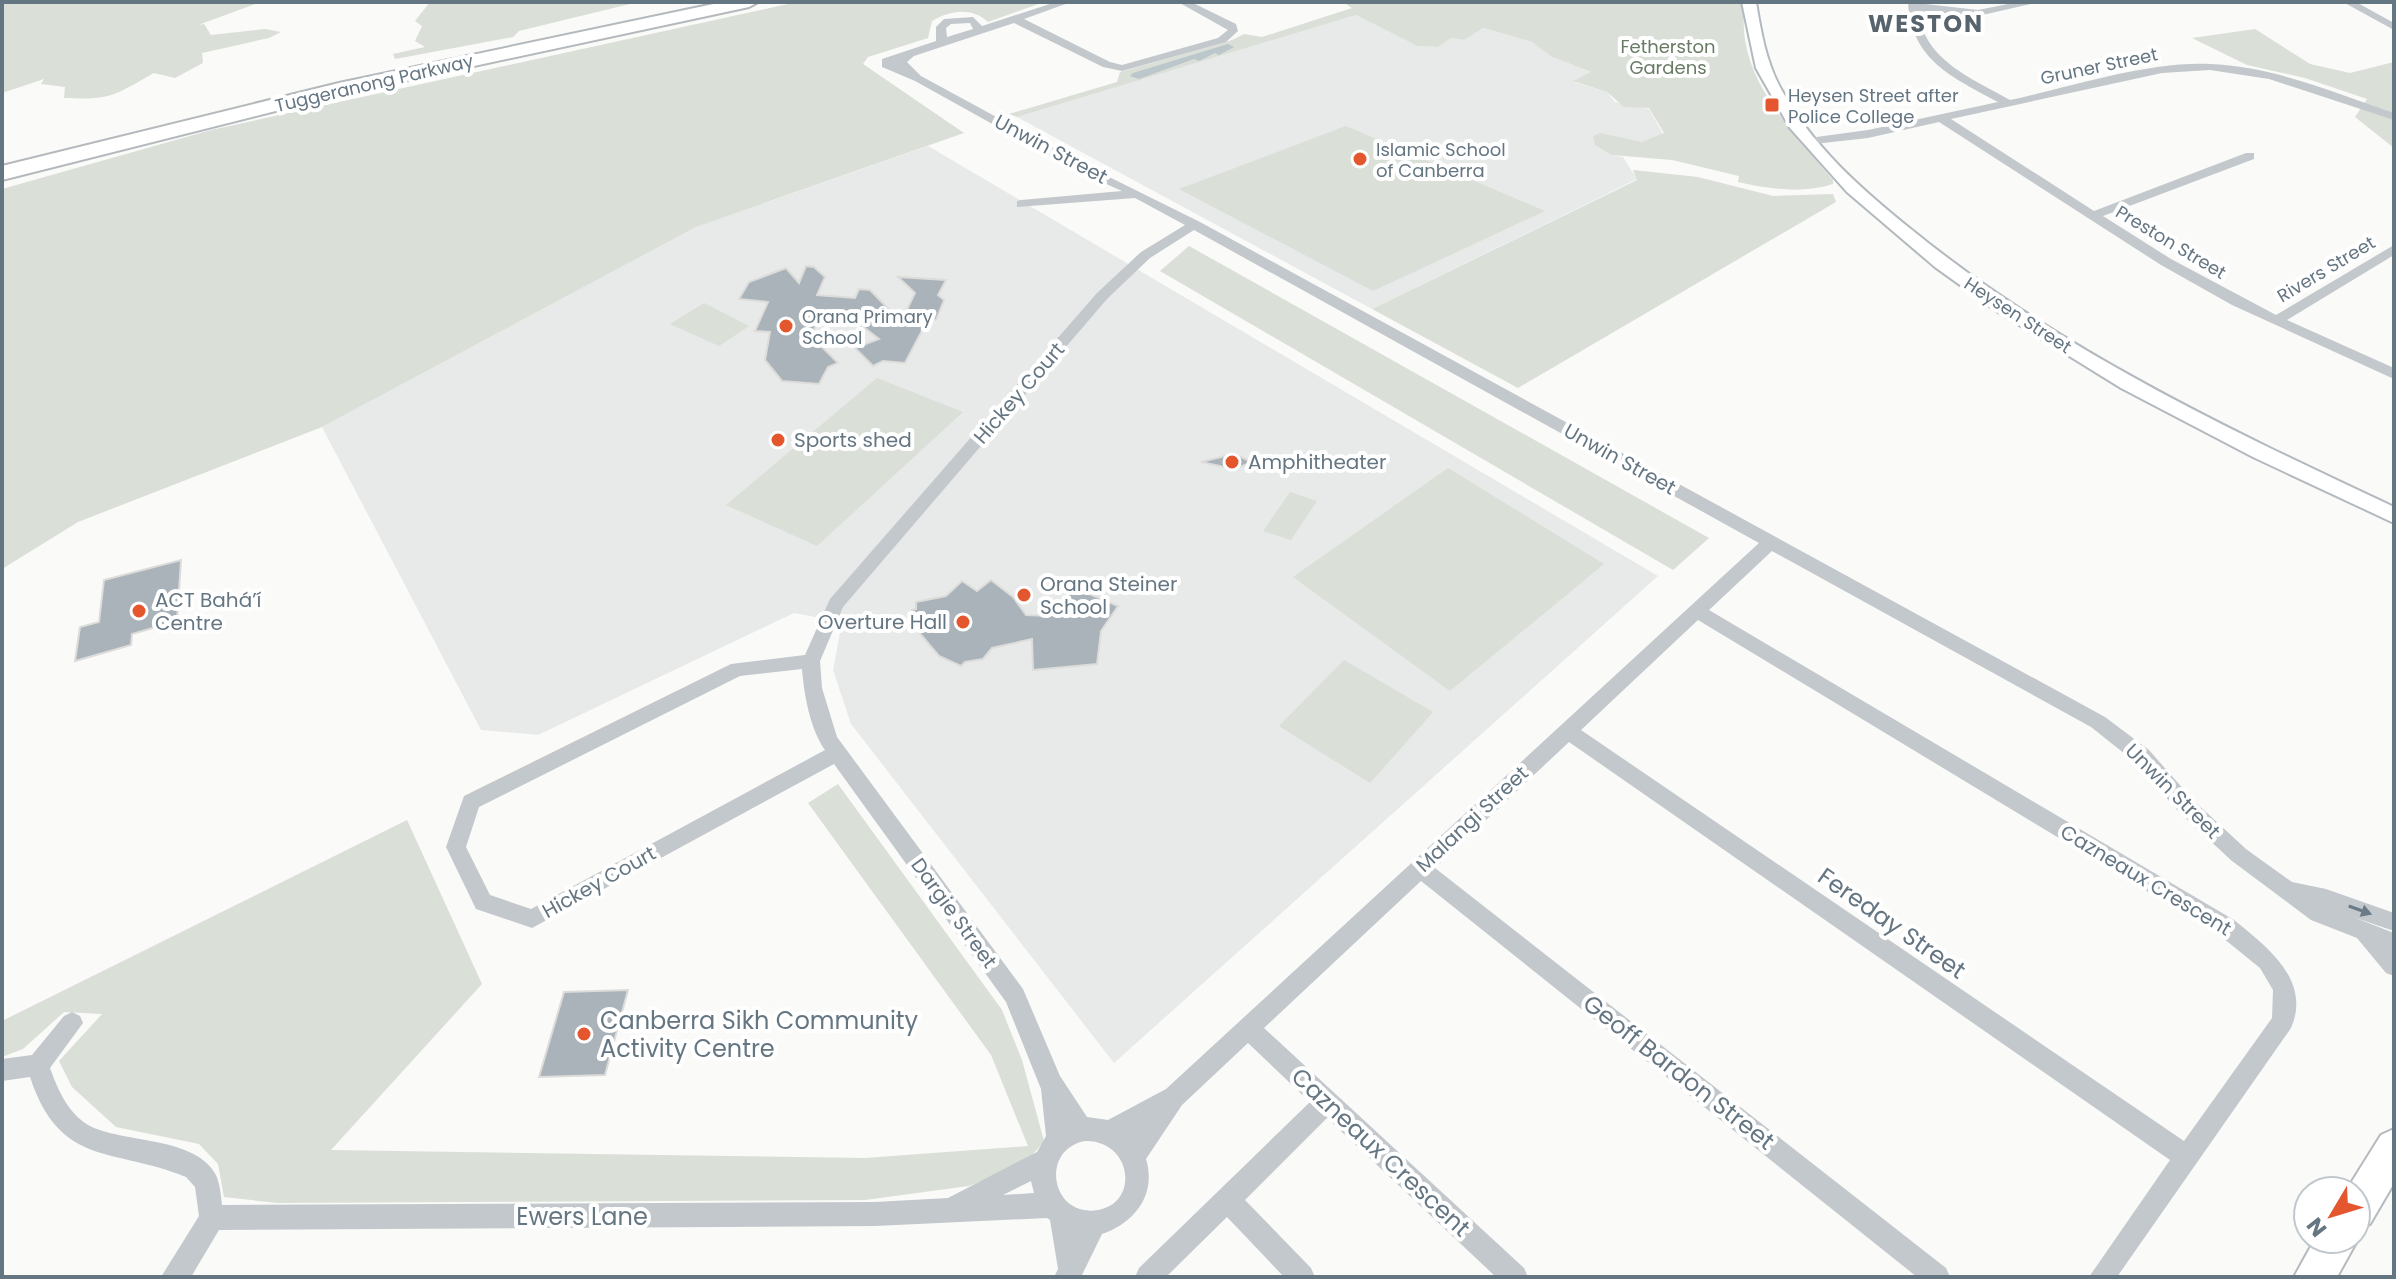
<svg xmlns="http://www.w3.org/2000/svg" width="2396" height="1279" font-family="Poppins,sans-serif">
<rect width="100%" height="100%" fill="#fafaf8"/>
<g fill="#e8e9e9">
<path d="M1356 15 1417 46 1438 47 1451 38 1464 40 1482 28 1532 42 1552 57 1593 73 1574 82 1607 92 1615 102 1649 109 1664 136 1612 155 1623 157 1637 179 1372 309 1017 117Z"/>
<path d="M928 146 1658 576 1114 1063 851 724 833 670 842 622 794 613 538 735 481 730 322 427 696 227Z"/>
</g>
<g fill="#dadfd7">
<path d="M2 2H261L198 25 204 24 211 35 265 29 281 32 269 38 202 53 203 63 175 78 154 73C113 96 112 100 64 98L65 87 41 84 44 79 2 93Z"/>
<path d="M430 2H658L630 4 519 31 513 37 395 59 393 54 425 47 415 41 422 26 415 21Z"/>
<path d="M797 2H1044L988 22C972 7 950 10 932 21L928 38 868 57 863 64 964 133 696 227 322 427 78 522 2 569V189L211 130Z"/>
<path d="M1343 2H1743C1744 16 1743 31 1746 45 1756 97 1801 141 1833 180V184C1803 194 1768 189 1738 182L1739 176 1672 160 1612 155 1595 145 1593 136 1600 133 1642 142 1664 133 1649 108 1624 107 1607 92 1573 81 1591 72 1552 57 1532 42 1483 28 1464 40 1451 38 1438 47 1417 46 1356 15 1017 117 1009 114 1117 82 1120 72 1232 40 1244 34 1262 37 1352 8Z"/>
<path d="M2255 29 2310 64 2350 73 2394 62V148L2355 117 2367 99 2305 78 2247 65 2192 38Z"/>
<path d="M1346 126 1545 211 1373 291 1179 189Z"/>
<path d="M1633 170 1698 177 1773 196 1833 194 1836 202 1518 388 1372 309 1637 180Z"/>
<path d="M1189 246 1709 538 1673 570 1160 271Z"/>
<path d="M704 303 749 326 719 346 670 324Z"/>
<path d="M877 378 963 412 817 546 726 505Z"/>
<path d="M1448 468 1604 564 1450 691 1293 577Z"/>
<path d="M1290 492 1317 501 1291 540 1263 531Z"/>
<path d="M1344 660 1433 712 1370 783 1279 726Z"/>
<path d="M838 784 1002 1010 1022 1060 1044 1141 1025 1164 969 1186 865 1200 277 1203 224 1197 218 1164 199 1144 116 1127 72 1087 59 1061 102 1014 64 1012 23 1049 2 1057V1021L407 820 482 984 331 1150 865 1158 1028 1146 991 1055 808 803Z"/>
</g>
<path fill="#bbc7cb" d="M1228 44 1234 47 1219 55 1215 53 1199 61 1194 59 1139 79 1130 76 1133 73Z"/>
<g fill="#aab3b9" stroke="#dcdcda" stroke-width="2">
<path d="M806 266 814 267 825 277 817 295 855 298 859 289 870 290 901 322 915 293 898 277 946 280 938 295 944 300 936 320 928 319 905 363 883 361 873 366 855 348 879 339 852 318 830 316 818 321 811 336 838 363 828 367 819 384 782 381 765 360 770 332 755 331 768 302 739 299 749 282 786 268 799 283Z"/>
<path d="M1233 454 1253 462 1234 469 1201 462Z"/>
<path d="M181 560 177 621 132 634 131 645 75 661 80 627 99 622 104 580Z"/>
<path d="M991 580 1013 597 1026 615 1049 616 1073 587 1118 606 1101 631 1097 664 1033 670 1032 639 992 648 983 659 965 662 961 666 939 656 917 630 912 610 916 609V602L946 596 962 581 977 591Z"/>
<path d="M628 990 605 1075 539 1077 564 992Z"/>
</g>
<g fill="none" stroke-linecap="round" stroke-linejoin="round">
<defs>
<path id="secondary" d="M1742 2H1756C1761 32 1766 62 1781 89 1812 146 1862 190 1912 230 2057 348 2225 428 2394 507V523L2253 457 2121 388 1995 310 1935 267 1847 192 1790 128 1756 68Z"/>
<g id="primary">
<path d="M2394 1129V1183L2370 1224 2356 1229V1191H2346L2381 1135Z"/>
<path d="M2356 1235 2358 1239 2337 1277H2294L2315 1239H2356Z"/>
</g>
<path id="motorway" d="M723 2H758L749 7 339 95 2 180V166L339 83Z"/>
</defs>
<use href="#secondary" stroke="#b3babf" stroke-width="4"/>
<use href="#primary" stroke="#b5babe" stroke-width="4"/>
<use href="#motorway" stroke="#b4b9bd" stroke-width="4"/>
<g fill="#c3c8cc" fill-rule="evenodd">
<path d="M1056 2H1071L1024 19 1110 62 1122 65 1218 38 1228 30 1178 2H1191L1236 24 1238 31 1226 42 1122 71 1103 67 1014 23 914 56 907 62 921 76 1085 165 1200 222 2105 717 2149 750 2193 800 2246 849 2292 882 2326 889 2394 913V931L2353 917 2394 933V976L2386 973 2357 938 2311 920 2232 861 2179 812 2135 762 2091 727 1772 551 1709 610 2234 920C2266 946 2312 980 2291 1028L2117 1277H2089L2170 1160 1569 742 1435 868 1946 1268 1950 1277H1917L1421 881 1264 1028 1524 1268 1528 1277H1496L1327 1118 1245 1200 1311 1268 1315 1277H1284L1227 1217 1166 1277H1135L1139 1268 1310 1102 1248 1043 1182 1105 1146 1159C1157 1195 1134 1223 1102 1234L1081 1277H1054L1058 1269 1050 1220 1047 1218 875 1226 219 1230 191 1277H161L199 1216 195 1187 186 1177C113 1147 60 1168 30 1077L2 1081V1059L32 1055 64 1016 72 1012 80 1016 83 1023 50 1068C58 1090 69 1116 92 1127 127 1143 196 1137 216 1175 220 1184 221 1196 222 1205L875 1202 948 1198 1037 1152 1046 1136 1041 1089 1006 1002 834 764 532 928 476 909 446 847 464 796 731 664 805 655 830 599 1097 293 1141 252 1185 225 1135 198 1017 207V201L1021 200 1122 191 1077 171 915 81 882 67V59L936 41V27L944 19 973 17 982 26ZM970 23 973 29 947 37 946 28 951 24ZM1194 230 1759 543 1166 1089 1108 1120 1087 1117 1060 1076 1023 989 837 737 822 688 820 661 843 607 1107 299 1150 258ZM1698 620 2218 934 2260 968 2273 990 2272 1018 2184 1141 1581 730ZM802 669C804 694 810 729 825 750L531 909 490 895 466 847 479 807 740 676ZM1085 1141C1132 1140 1140 1203 1098 1210 1050 1218 1040 1149 1085 1141ZM1031 1181 1034 1193 1003 1195Z"/>
<path d="M1908 2 1978 10 2018 2H2039L1978 16 1919 11C1922 59 1973 79 2010 100 2071 87 2148 61 2210 64 2273 66 2335 93 2394 113V120L2269 79 2210 70 2162 73 1951 119 2094 211 2246 153H2254V159L2103 216 2171 259 2276 315 2394 245V255L2287 320 2394 368V379L2232 305 2161 265 1939 122 1868 138 1805 145V139L1809 138 1868 130 1998 102C1952 77 1911 60 1908 2Z"/>
<path d="M2343 2H2356L2394 23V30Z"/>
</g>
<use href="#secondary" fill="#fff" fill-rule="evenodd"/>
<use href="#primary" fill="#fff" fill-rule="evenodd"/>
<use href="#motorway" fill="#fff" fill-rule="evenodd"/>
</g>
<defs><path id="oneway-solid" d="M-6-.8H1V-3.2L6.5 0L1 3.2V.8H-6Z" transform="scale(2)"/></defs>
<use fill="#6a7a87" href="#oneway-solid" transform="translate(2360 910) rotate(20)"/>
<g fill="#e4572e" stroke="#fff" stroke-width="3">
<rect x="1764" y="97" width="16" height="16" rx="4"/>
<circle cx="1360" cy="159" r="8"/>
<circle cx="786" cy="326" r="8"/>
<circle cx="778" cy="440" r="8"/>
<circle cx="1232" cy="462" r="8"/>
<circle cx="1024" cy="595" r="8"/>
<circle cx="139" cy="611" r="8"/>
<circle cx="963" cy="622" r="8"/>
<circle cx="584" cy="1034" r="8"/>
</g>
<g text-anchor="middle" dominant-baseline="central" stroke-width="8" stroke-linejoin="round" paint-order="stroke">
<g font-size="18" fill="#687a64" stroke="#fff">
<text x="1668" y="46">Fetherston<tspan x="1668" dy="21">Gardens</tspan></text>
</g>
<g font-size="18" fill="#657683" stroke="#fff">
<text transform="translate(2099 66) rotate(-12)">Gruner Street</text>
<text transform="translate(374 83) rotate(-13)">Tuggeranong Parkway</text>
<text transform="translate(2171 242) rotate(31)">Preston Street</text>
<text transform="translate(2326 269) rotate(-31)">Rivers Street</text>
<text transform="translate(2018 315) rotate(33)">Heysen Street</text>
</g>
<g font-size="18" fill="#657683" stroke="#fff" text-anchor="start">
<text x="1788" y="95">Heysen Street after<tspan x="1788" dy="21">Police College</tspan></text>
<text x="1376" y="149">Islamic School<tspan x="1376" dy="21">of Canberra</tspan></text>
<text x="802" y="316">Orana Primary<tspan x="802" dy="21">School</tspan></text>
</g>
<g font-size="20" fill="#657683" stroke="#fff">
<text transform="translate(1051 149) rotate(28)">Unwin Street</text>
<text transform="translate(1019 393) rotate(-49)">Hickey Court</text>
<text transform="translate(1620 459) rotate(29)">Unwin Street</text>
<text transform="translate(2173 791) rotate(45)">Unwin Street</text>
<text transform="translate(1472 819) rotate(-43)">Malangi Street</text>
<text transform="translate(2146 880) rotate(31)">Cazneaux Crescent</text>
<text transform="translate(599 882) rotate(-29)">Hickey Court</text>
<text transform="translate(954 913) rotate(54)">Dargie Street</text>
</g>
<g font-size="20" fill="#657683" stroke="#fff" text-anchor="start">
<text x="794" y="440">Sports shed</text>
<text x="1248" y="462">Amphitheater</text>
<text x="1040" y="584">Orana Steiner<tspan x="1040" dy="23">School</tspan></text>
<text x="155" y="600">ACT Bahá’í<tspan x="155" dy="23">Centre</tspan></text>
<text x="947" y="622" text-anchor="end">Overture Hall</text>
</g>
<g font-size="24" font-weight="bold" letter-spacing="2" fill="#57646e" stroke="#fff">
<text x="1926" y="23">WESTON</text>
</g>
<g font-size="24" fill="#657683" stroke="#fff">
<text transform="translate(1892 923) rotate(35)">Fereday Street</text>
<text transform="translate(1679 1072) rotate(38)">Geoff Bardon Street</text>
<text transform="translate(1381 1152) rotate(43)">Cazneaux Crescent</text>
<text x="582" y="1216">Ewers Lane</text>
</g>
<g font-size="24" fill="#657683" stroke="#fff" text-anchor="start">
<text x="600" y="1020">Canberra Sikh Community<tspan x="600" dy="28">Activity Centre</tspan></text>
</g>
</g>
<rect width="2396" height="1279" fill="none" stroke="#657683" stroke-width="8"/>
<g transform="translate(2332 1215) rotate(232)"><circle r="38" fill="#ffffff" stroke="#c1c8cd" stroke-width="2"/>
<path d="M0-6L14 30L0 20L-14 30Z" fill="#e4572e"/>
<text y="-12" font-size="22" font-weight="bold" text-anchor="middle" fill="#657683">N</text>
</g>
</svg>
